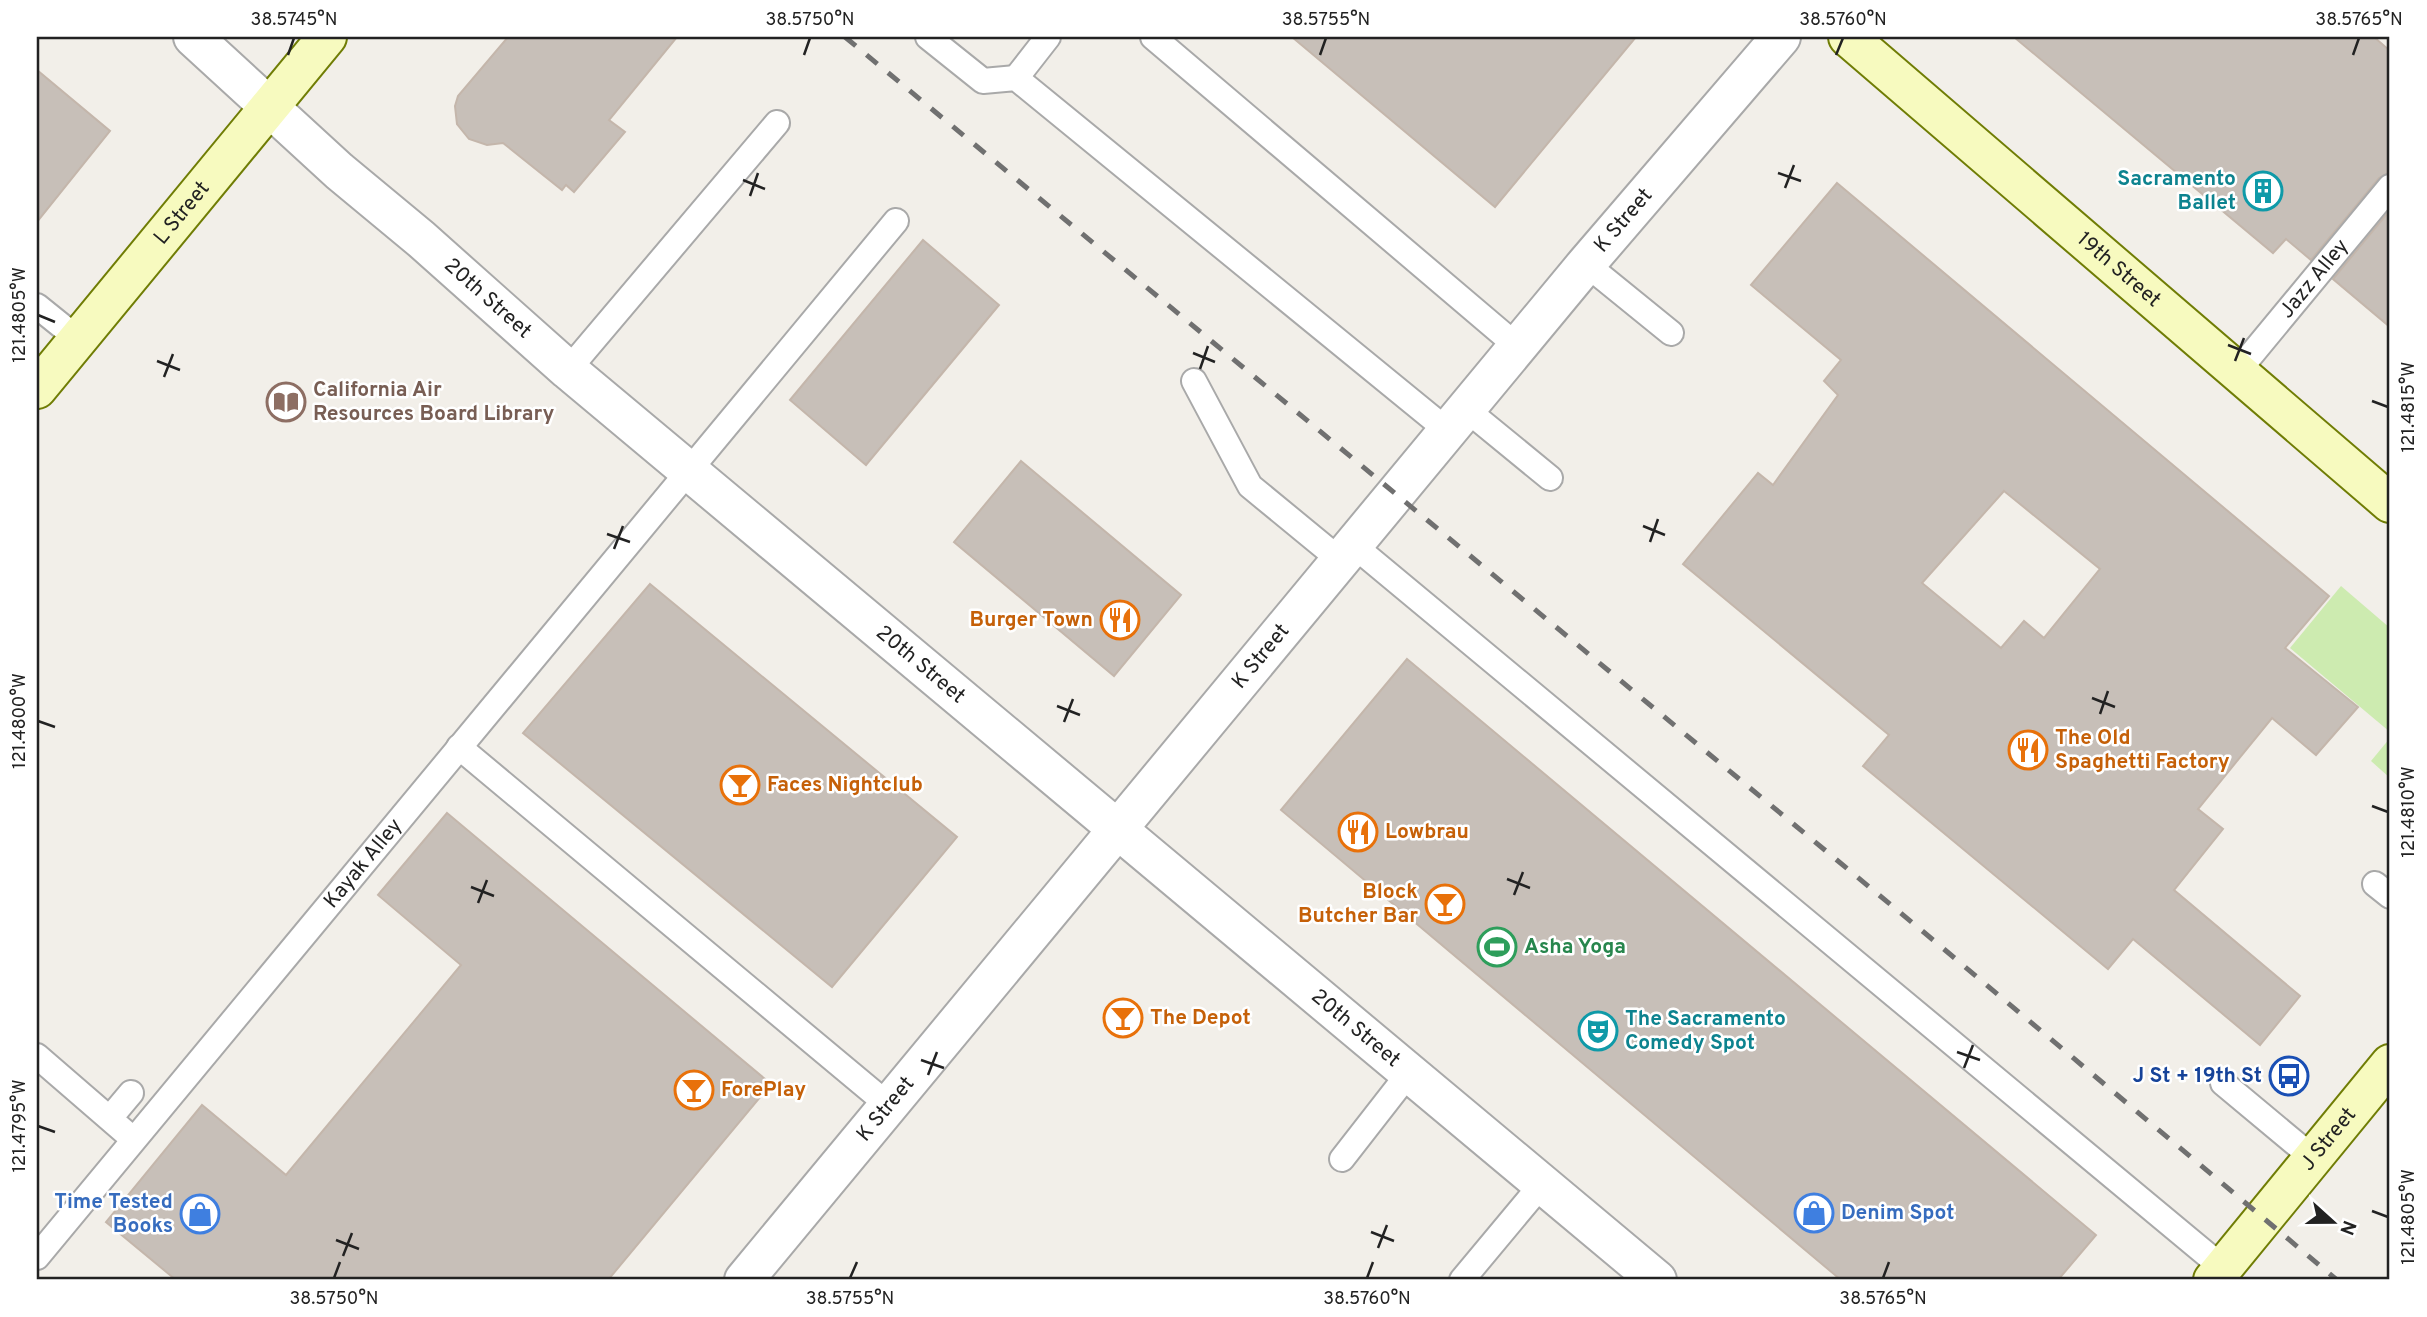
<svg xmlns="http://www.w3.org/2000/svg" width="2427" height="1317" font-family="Overpass,sans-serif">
<rect width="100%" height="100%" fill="#f2efe9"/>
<g fill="#cdebb0">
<path d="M2341 586 2390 628V732L2290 648Z"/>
<path d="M2390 738V778L2371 761Z"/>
</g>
<g fill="#c7bfb8" stroke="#c4b6ab" stroke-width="2" fill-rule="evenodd">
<path d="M508 37H677L609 120 625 132 574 192 566 185 562 190 503 143 487 145 469 139 457 124 455 106 458 96Z"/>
<path d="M1292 37H1636L1495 207Z"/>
<path d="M2014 37H2374L2390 51V172L2379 178 2311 260 2286 239 2273 253Z"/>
<path d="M37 70 110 131 37 222Z"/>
<path d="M1837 183 2329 596 2285 648 2358 707 2316 755 2272 718 2198 809 2223 829 2174 890 2300 996 2260 1045 2133 939 2108 969 1863 766 1889 735 1683 564 1758 473 1773 485 1838 395 1824 381 1841 360 1751 285ZM2004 491 2100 569 2044 638 2024 621 2001 648 1922 583Z"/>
<path d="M2390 210V327L2333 279Z"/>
<path d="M923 240 999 305 866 465 790 400Z"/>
<path d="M1021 461 1181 595 1114 676 954 542Z"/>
<path d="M650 584 957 837 832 987 523 733Z"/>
<path d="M1407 659 2096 1235 2058 1280H1841L1281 810Z"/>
<path d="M447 813 771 1084 608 1280H176L106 1222 202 1105 286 1175 461 965 378 895Z"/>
</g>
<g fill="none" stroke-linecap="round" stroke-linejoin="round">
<defs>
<g id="service">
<path d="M928 37 983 81 1016 78 1448 431"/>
<path d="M1153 37 1518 347"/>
<path d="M1016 78 1048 37"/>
<path d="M1586 264 1671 333"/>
<path d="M37 306 78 339"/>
<path d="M568 370 777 123"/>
<path id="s1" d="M2237 372 2390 187"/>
<path d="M1194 381 1250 486 1340 560"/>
<path d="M1467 410 1550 478"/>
<path d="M1352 544 2223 1268"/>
<path d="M459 747 887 1104"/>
<path d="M2375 884 2390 896"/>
<path d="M37 1056 133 1139"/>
<path d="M2223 1083 2313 1158"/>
<path d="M110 1118 131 1093"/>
<path d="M1342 1159 1409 1073"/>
<path id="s2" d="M37 1257 896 221"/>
<path d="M1462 1280 1542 1184"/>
</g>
<g id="minor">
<path id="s3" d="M193 37 339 171 421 239 568 370 1657 1280"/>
<path id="s4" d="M744 1280 1586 264 1781 37"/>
</g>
<g id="secondary">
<path id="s5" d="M1848 37 2390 503"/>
<path id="s6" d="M37 389 327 37"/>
<path id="s7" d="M2213 1280 2390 1064"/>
</g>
</defs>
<use href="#service" stroke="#a9a9a9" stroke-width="28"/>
<use href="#minor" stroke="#a9a9a9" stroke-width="42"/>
<use href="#secondary" stroke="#707d05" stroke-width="42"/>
<use href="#service" stroke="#fff" stroke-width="24"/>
<use href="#minor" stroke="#fff" stroke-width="38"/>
<use href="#secondary" stroke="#f7fabf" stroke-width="38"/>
<path stroke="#707070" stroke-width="5" stroke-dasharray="14 14" stroke-linecap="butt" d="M845 37 1926 934 2337 1280"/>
</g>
<path fill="none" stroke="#222" stroke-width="2.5" d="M288 55 294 38M804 55 810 38M1320 55 1326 38M1836 55 1843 38M2353 55 2359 38M1778 173 1801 181M743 180 765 189M1785 188 1794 165M750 196 758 173M38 315 55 322M2228 345 2251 354M1193 353 1215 362M157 361 180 370M2235 361 2244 338M1200 369 1208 346M164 377 173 354M2372 401 2388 407M1643 526 1665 535M607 534 630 542M1650 542 1658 519M614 549 623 526M2092 698 2115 707M1057 706 1080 715M2100 714 2108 691M38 721 55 727M1064 722 1073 699M2372 806 2388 812M1507 879 1530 888M471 887 494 896M1514 895 1523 872M478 903 487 880M1957 1052 1980 1060M921 1060 944 1068M1964 1068 1973 1045M928 1075 937 1052M38 1126 55 1132M2372 1211 2388 1217M1371 1232 1394 1241M336 1240 359 1249M1378 1248 1387 1225M343 1256 352 1233M334 1278 340 1262M850 1278 857 1262M1367 1278 1373 1262M1883 1278 1889 1262"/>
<defs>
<symbol id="building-ring" viewBox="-11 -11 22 22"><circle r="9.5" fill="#fff" stroke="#0f9aa8" stroke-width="1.5"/><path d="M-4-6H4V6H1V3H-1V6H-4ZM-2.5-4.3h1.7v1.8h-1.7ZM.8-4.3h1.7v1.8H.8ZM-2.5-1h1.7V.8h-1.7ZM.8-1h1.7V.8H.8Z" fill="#0f9aa8"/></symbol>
<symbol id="library-ring" viewBox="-11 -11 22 22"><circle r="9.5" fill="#fff" stroke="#8d6e63" stroke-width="1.5"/><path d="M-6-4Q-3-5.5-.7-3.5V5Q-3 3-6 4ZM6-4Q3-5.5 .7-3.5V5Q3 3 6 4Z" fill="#8d6e63"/></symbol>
<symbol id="restaurant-ring" viewBox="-11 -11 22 22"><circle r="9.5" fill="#fff" stroke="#e8710a" stroke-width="1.5"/><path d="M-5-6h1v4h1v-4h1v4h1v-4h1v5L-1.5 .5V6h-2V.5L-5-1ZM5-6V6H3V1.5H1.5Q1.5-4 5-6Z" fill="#e8710a"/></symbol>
<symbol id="bar-ring" viewBox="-11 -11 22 22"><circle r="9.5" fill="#fff" stroke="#e8710a" stroke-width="1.5"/><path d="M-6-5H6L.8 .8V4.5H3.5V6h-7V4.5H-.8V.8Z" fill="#e8710a"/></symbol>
<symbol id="stadium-ring" viewBox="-11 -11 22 22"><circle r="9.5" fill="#fff" stroke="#2e9e5b" stroke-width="1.5"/><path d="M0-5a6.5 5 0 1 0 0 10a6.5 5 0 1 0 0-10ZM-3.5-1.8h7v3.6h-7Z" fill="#2e9e5b"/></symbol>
<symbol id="theatre-ring" viewBox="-11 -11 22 22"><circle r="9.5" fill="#fff" stroke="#0f9aa8" stroke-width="1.5"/><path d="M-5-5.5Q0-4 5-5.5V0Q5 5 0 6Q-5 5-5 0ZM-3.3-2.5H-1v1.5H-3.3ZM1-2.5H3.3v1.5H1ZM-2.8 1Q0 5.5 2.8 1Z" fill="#0f9aa8"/></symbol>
<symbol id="bus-ring" viewBox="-11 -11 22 22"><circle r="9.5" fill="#fff" stroke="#1a4fb4" stroke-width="1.5"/><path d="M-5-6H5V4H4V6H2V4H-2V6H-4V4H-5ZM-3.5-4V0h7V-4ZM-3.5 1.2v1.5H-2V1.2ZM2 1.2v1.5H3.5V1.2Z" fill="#1a4fb4"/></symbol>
<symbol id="shop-ring" viewBox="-11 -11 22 22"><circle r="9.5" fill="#fff" stroke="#3f7fe0" stroke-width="1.5"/><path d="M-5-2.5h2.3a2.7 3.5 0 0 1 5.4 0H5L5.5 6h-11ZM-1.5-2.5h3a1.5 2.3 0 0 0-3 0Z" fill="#3f7fe0"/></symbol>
</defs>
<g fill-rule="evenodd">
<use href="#building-ring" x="2241" y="169" width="44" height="44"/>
<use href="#library-ring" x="264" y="380" width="44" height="44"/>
<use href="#restaurant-ring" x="1098" y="598" width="44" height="44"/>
<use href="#restaurant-ring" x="2006" y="728" width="44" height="44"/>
<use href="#bar-ring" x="718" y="763" width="44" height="44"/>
<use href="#restaurant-ring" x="1336" y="810" width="44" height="44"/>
<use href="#bar-ring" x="1423" y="882" width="44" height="44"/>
<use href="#stadium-ring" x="1475" y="925" width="44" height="44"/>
<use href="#bar-ring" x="1101" y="996" width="44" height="44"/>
<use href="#theatre-ring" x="1576" y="1009" width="44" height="44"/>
<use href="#bus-ring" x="2267" y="1054" width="44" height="44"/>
<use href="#bar-ring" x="672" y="1068" width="44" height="44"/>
<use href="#shop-ring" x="1792" y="1191" width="44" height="44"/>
<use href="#shop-ring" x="178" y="1192" width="44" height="44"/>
</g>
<g text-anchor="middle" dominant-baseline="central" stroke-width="5" stroke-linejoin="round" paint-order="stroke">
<g font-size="21" font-weight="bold" fill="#0d838f" stroke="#fff" text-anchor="end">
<text x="2236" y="179">Sacramento<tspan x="2236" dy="24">Ballet</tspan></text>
<text x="1625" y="1019" text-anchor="start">The Sacramento<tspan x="1625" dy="24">Comedy Spot</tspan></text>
</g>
<g font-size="21" fill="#222" stroke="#fff">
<text stroke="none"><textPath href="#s6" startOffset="228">L Street</textPath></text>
<text stroke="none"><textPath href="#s4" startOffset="1377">K Street</textPath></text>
<text stroke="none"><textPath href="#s5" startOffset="357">19th Street</textPath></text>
<text stroke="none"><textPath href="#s1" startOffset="121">Jazz Alley</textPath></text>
<text stroke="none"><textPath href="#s3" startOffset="394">20th Street</textPath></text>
<text stroke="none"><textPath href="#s4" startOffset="810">K Street</textPath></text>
<text stroke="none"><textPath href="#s3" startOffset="961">20th Street</textPath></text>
<text stroke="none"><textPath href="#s2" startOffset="511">Kayak Alley</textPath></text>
<text stroke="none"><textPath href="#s3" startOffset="1528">20th Street</textPath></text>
<text stroke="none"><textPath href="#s4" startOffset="222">K Street</textPath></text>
<text stroke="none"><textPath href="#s7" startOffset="182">J Street</textPath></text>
</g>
<g font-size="21" font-weight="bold" fill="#785e54" stroke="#fff" text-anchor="start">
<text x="313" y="390">California Air<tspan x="313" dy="24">Resources Board Library</tspan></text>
</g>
<g font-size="21" font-weight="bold" fill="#c56008" stroke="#fff" text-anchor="start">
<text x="1093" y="620" text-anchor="end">Burger Town</text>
<text x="2055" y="738">The Old<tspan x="2055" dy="24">Spaghetti Factory</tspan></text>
<text x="767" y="785">Faces Nightclub</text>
<text x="1385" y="832">Lowbrau</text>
<text x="1418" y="892" text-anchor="end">Block<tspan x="1418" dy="24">Butcher Bar</tspan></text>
<text x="1150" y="1018">The Depot</text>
<text x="721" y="1090">ForePlay</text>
</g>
<g font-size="21" font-weight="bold" fill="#27864d" stroke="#fff" text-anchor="start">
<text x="1524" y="947">Asha Yoga</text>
</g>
<g font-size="21" font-weight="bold" fill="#164399" stroke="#fff" text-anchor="end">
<text x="2262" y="1076">J St + 19th St</text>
</g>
<g font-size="21" font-weight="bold" fill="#366cbe" stroke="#fff" text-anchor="end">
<text x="173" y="1202">Time Tested<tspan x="173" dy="24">Books</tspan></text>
<text x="1841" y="1213" text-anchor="start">Denim Spot</text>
</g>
</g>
<rect width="2427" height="1317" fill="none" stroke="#ffffff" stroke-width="77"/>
<g transform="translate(2333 1222) rotate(111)" stroke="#ffffff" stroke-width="5" paint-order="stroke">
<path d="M0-5L12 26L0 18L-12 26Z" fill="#222222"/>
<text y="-10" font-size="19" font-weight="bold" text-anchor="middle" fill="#222222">N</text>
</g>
<rect x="38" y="38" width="2350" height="1240" fill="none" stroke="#222" stroke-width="2.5"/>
<g font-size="18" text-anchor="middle" fill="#222">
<text x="294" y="25">38.5745°N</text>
<text x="810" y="25">38.5750°N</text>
<text x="1326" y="25">38.5755°N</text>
<text x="1843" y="25">38.5760°N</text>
<text x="2359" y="25">38.5765°N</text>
<text transform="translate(19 315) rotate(-90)" y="6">121.4805°W</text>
<text transform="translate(2408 407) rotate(-90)" y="6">121.4815°W</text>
<text transform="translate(19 721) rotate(-90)" y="6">121.4800°W</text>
<text transform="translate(2408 812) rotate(-90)" y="6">121.4810°W</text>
<text transform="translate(19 1126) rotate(-90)" y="6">121.4795°W</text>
<text transform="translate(2408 1217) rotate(-90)" y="6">121.4805°W</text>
<text x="334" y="1304">38.5750°N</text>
<text x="850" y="1304">38.5755°N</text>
<text x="1367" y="1304">38.5760°N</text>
<text x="1883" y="1304">38.5765°N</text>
</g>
</svg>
